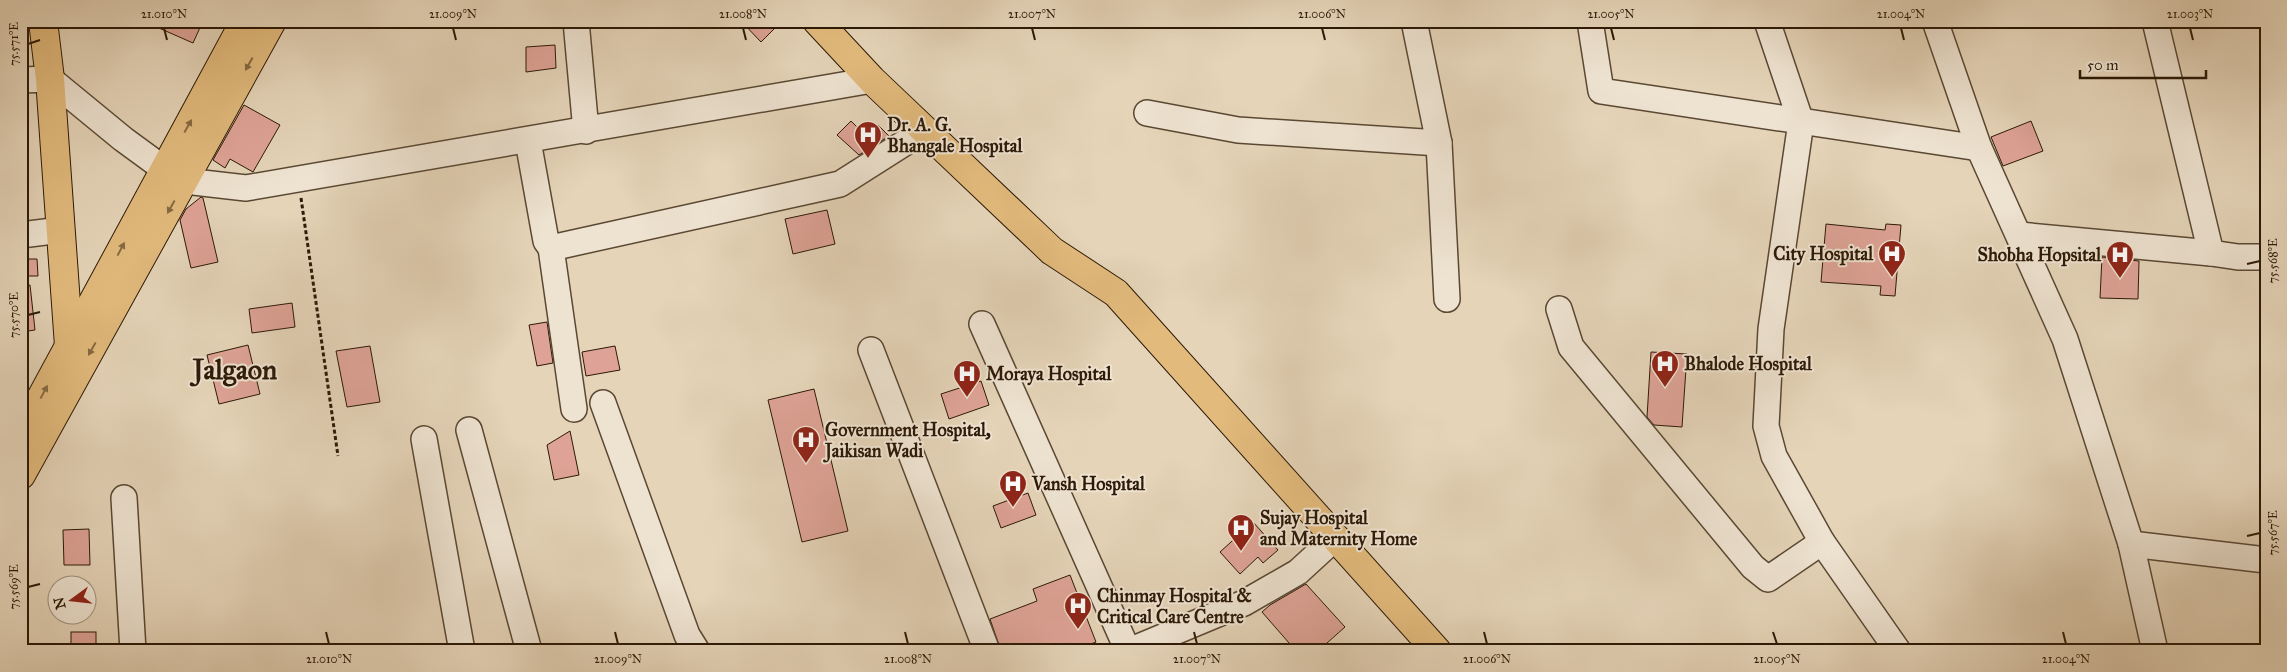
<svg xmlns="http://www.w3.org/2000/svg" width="2287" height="672" font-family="'IM FELL Great Primer',serif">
<rect width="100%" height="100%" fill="#e5d4b8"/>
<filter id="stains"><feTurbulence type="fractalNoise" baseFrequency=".004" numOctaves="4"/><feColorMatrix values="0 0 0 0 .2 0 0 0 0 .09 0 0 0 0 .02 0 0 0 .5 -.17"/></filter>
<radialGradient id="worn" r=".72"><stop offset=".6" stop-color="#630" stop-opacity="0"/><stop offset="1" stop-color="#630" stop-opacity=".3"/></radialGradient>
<g fill="#dea396" stroke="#2c1907">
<path d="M143 21H203L193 43Z"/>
<path d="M741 21H782L761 42Z"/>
<path d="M555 45 556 68 526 72V47Z"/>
<path d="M244 105 280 125 253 172 230 159 225 168 213 160Z"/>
<path d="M851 121 866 136 878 125 889 136 859 155 837 135Z"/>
<path d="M2031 121 2043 151 2003 166 1991 137Z"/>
<path d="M201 197 203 198 218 262 191 268 180 220 186 209Z"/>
<path d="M827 210 835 244 793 254 785 219Z"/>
<path d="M1826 224 1885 230 1886 224 1901 225 1895 296 1880 295 1881 286 1821 282Z"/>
<path d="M2102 257 2139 261 2138 299 2100 298Z"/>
<path d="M21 259H37L38 276H21Z"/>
<path d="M30 285 35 330 21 332V286Z"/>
<path d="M292 303 295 327 252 333 249 309Z"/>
<path d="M547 322 553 363 537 366 529 325Z"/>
<path d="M248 345 260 394 219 404 207 355Z"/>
<path d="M370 346 380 402 347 407 336 351Z"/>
<path d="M615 346 620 370 586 376 582 352Z"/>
<path d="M1651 352 1687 354 1682 427 1654 425 1647 417Z"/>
<path d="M981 381 989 405 949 419 941 394Z"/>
<path d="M814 389 848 531 802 542 768 400Z"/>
<path d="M570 431 579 475 554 480 547 445Z"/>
<path d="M1028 493 1036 515 1001 528 993 506Z"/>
<path d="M1253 522 1278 550 1263 563 1258 557 1240 574 1220 552Z"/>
<path d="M89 529 90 565H64L63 530Z"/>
<path d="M1070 575 1096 642 1073 651H1001L990 619 1037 601 1033 589Z"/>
<path d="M1306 584 1345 627 1318 651H1296L1262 612 1270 605Z"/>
<rect x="71" y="632" width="25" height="19"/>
</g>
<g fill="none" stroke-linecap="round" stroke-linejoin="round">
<defs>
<g id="minor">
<path d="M576 21 586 131"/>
<path d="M1414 21 1439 143 1447 299"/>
<path d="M1590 21 1601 91 1979 148"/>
<path d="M1767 21 1801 122 1771 329 1766 426 1774 456 1822 542 1898 651"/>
<path d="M1935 21 1979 148 2065 339 2131 544 2155 651"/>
<path d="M2155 21 2211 253 2238 257H2266"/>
<path d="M21 80 50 79 123 139 164 169"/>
<path d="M1147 113 1238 130 1439 143"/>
<path d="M528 141 546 241 551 248 574 409"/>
<path d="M185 181 246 188 872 80"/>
<path d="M21 235 61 230"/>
<path d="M2019 235 2211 253"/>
<path d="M551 248 840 184 925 130"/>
<path d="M1559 309 1571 347 1753 567 1768 579 1822 542"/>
<path d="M982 324 1128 651"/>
<path d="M871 350 987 651"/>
<path d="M603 403 687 635 697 651"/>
<path d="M469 430 529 651"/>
<path d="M424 439 462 651"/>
<path d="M124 498 133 651"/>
<path d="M2131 544 2266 560"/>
<path d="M1129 651 1244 603 1298 572 1335 538"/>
</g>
<g id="major">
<path d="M43 21 50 79 69 346"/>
<path d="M817 21 872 80 1052 251 1116 293 1437 651"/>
<path d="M21 435 245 21"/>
<path d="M21 475 272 21"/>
</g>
</defs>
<use href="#minor" stroke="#5a4833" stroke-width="28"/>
<use href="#major" stroke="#2c1907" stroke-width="30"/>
<path stroke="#2c1907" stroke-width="3" stroke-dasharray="4 2.5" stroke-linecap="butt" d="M301 198 338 456"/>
<use href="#minor" stroke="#eee3d1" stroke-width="25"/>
<use href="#major" stroke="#e2ba7c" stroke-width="28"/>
</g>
<defs><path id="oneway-solid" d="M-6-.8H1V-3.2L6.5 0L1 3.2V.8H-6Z" transform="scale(1.25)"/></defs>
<g fill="#876a42">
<use href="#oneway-solid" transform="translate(249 64) rotate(119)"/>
<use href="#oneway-solid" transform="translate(188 126) rotate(-61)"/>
<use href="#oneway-solid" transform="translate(171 207) rotate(119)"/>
<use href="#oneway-solid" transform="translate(121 249) rotate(-62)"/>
<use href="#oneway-solid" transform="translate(92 349) rotate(119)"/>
<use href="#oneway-solid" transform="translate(44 392) rotate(-62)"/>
</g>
<path fill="none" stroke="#2c1907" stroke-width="2" d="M164 28 167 40M453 28 456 40M743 28 746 40M1032 28 1035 40M1322 28 1325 40M1611 28 1614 40M1901 28 1904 40M2190 28 2193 40M28 44 40 40M2247 264 2260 261M28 315 40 312M2247 536 2260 533M28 587 40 584M326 632 329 644M615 632 618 644M905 632 908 644M1194 632 1197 644M1484 632 1487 644M1773 632 1777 644M2063 632 2066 644"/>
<defs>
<symbol id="hospital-pin" viewBox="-11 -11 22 30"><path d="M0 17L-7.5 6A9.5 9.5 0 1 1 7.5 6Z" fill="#8f2418" stroke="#eee3d1"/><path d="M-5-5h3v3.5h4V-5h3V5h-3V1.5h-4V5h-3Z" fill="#fff"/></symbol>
</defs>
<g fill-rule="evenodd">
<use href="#hospital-pin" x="852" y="119" width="32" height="43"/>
<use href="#hospital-pin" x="1876" y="238" width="32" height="43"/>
<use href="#hospital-pin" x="2104" y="239" width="32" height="43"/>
<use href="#hospital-pin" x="1649" y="348" width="32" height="43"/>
<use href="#hospital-pin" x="951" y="358" width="32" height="43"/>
<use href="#hospital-pin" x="790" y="424" width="32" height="43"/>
<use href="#hospital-pin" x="997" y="468" width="32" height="43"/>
<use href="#hospital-pin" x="1225" y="512" width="32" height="43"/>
<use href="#hospital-pin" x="1062" y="590" width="32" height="43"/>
</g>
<g text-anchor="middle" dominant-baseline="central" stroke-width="4" stroke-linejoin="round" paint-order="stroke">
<g font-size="18" font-weight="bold" fill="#2c1907" stroke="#eee3d1" text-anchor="start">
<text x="887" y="125">Dr. A. G.<tspan x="887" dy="21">Bhangale Hospital</tspan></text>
<text x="1873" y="254" text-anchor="end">City Hospital</text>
<text x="2101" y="255" text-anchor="end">Shobha Hopsital</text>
<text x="1684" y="364">Bhalode Hospital</text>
<text x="986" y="374">Moraya Hospital</text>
<text x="825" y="430">Government Hospital,<tspan x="825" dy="21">Jaikisan Wadi</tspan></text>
<text x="1032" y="484">Vansh Hospital</text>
<text x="1260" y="518">Sujay Hospital<tspan x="1260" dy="21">and Maternity Home</tspan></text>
<text x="1097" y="596">Chinmay Hospital &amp;<tspan x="1097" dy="21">Critical Care Centre</tspan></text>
</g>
<g font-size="28" font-weight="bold" fill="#2c1907" stroke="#eee3d1">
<text x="235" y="369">Jalgaon</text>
</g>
</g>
<rect width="2287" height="672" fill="none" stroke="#e5d4b8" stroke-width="55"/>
<g transform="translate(72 600) rotate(255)"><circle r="24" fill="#eee3d1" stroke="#a09280"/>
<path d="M0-4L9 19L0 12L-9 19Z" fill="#8f2418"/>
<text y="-8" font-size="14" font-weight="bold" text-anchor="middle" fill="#2c1907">N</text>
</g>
<path d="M2080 70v8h126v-8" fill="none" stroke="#2c1907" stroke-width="2.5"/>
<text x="2087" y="70" font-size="15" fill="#2c1907" stroke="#eee3d1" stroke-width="4" paint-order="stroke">50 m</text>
<rect x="28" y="28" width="2232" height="616" fill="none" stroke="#2c1907" stroke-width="2"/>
<g font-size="12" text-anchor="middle" fill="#2c1907">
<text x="164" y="18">21.010°N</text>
<text x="453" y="18">21.009°N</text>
<text x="743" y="18">21.008°N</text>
<text x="1032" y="18">21.007°N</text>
<text x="1322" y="18">21.006°N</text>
<text x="1611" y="18">21.005°N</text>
<text x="1901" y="18">21.004°N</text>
<text x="2190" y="18">21.003°N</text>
<text transform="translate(14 44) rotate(-90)" y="4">75.571°E</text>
<text transform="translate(2273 261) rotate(-90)" y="4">75.568°E</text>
<text transform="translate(14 315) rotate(-90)" y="4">75.570°E</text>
<text transform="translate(2273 533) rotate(-90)" y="4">75.567°E</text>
<text transform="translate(14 587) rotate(-90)" y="4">75.569°E</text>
<text x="329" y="663">21.010°N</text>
<text x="618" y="663">21.009°N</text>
<text x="908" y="663">21.008°N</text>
<text x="1197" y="663">21.007°N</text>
<text x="1487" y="663">21.006°N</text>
<text x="1777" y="663">21.005°N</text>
<text x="2066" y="663">21.004°N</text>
</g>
<rect width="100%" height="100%" filter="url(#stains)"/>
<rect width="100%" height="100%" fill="url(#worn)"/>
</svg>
